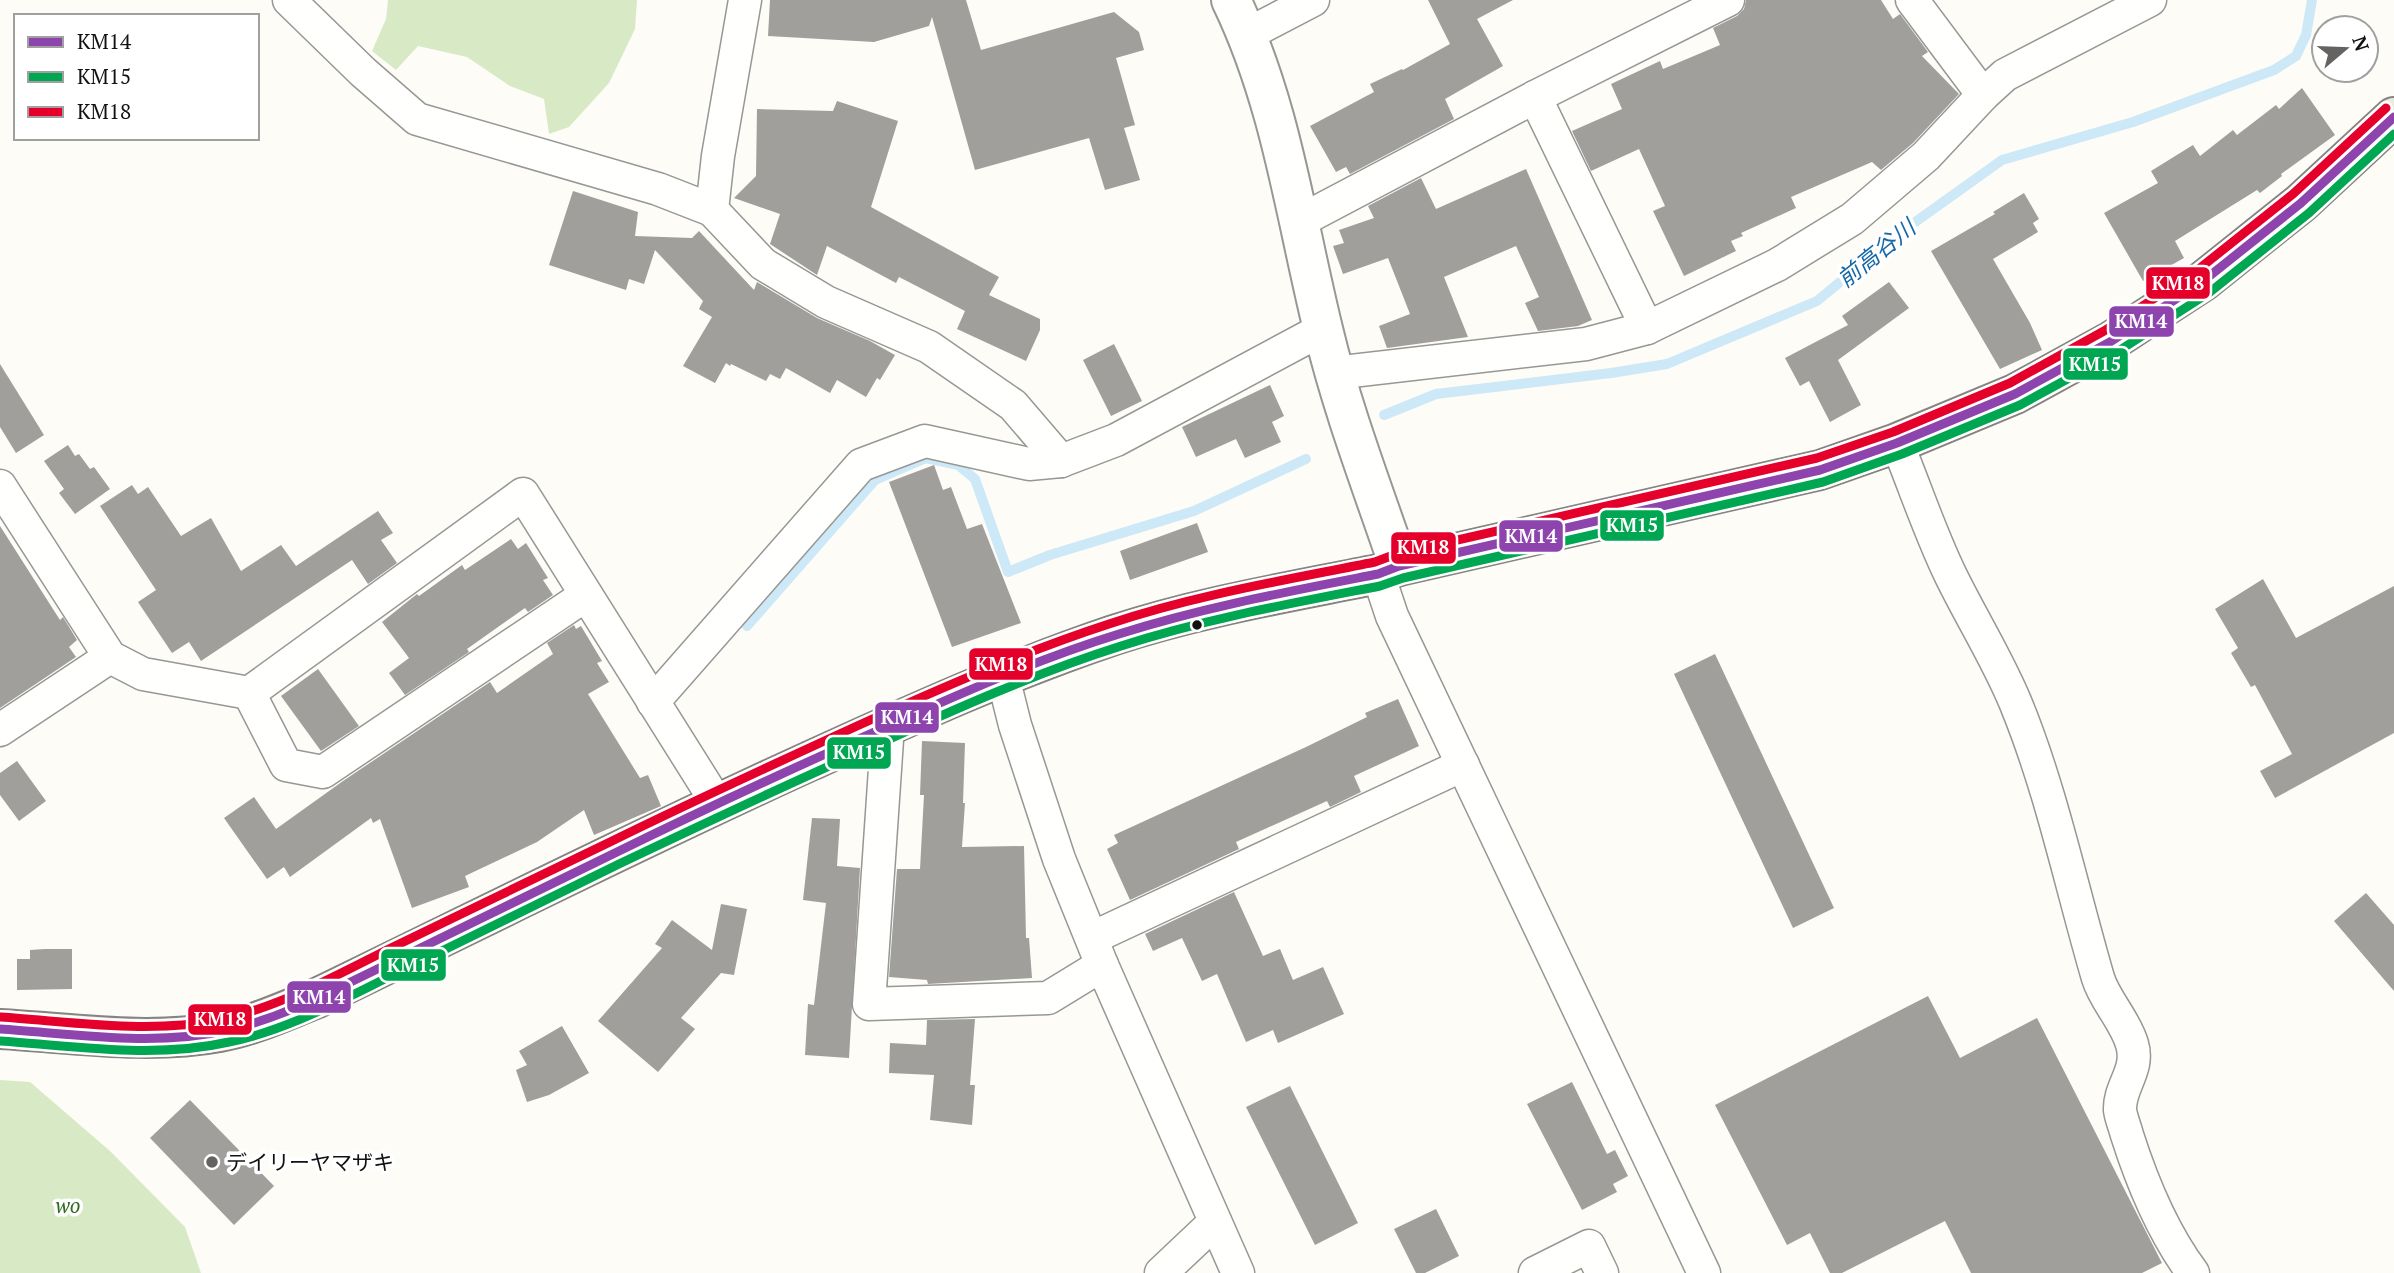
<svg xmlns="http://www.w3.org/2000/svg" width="2394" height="1273" font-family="'PT Serif','Noto Sans JP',serif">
<rect width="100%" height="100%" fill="#fdfcf7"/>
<g fill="#d8eac5">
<path d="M388 0H637L635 29 609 83 569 127 549 134 544 99 510 86 467 57 418 46 396 70 372 51 386 19Z"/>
<path d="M0 1080 30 1082 110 1151 185 1227 201 1273H0Z"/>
</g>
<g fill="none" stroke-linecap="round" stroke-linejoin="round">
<g stroke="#cde8f7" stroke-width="10">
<path d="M1384 415 1436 394 1611 373 1667 364 1817 301 1897 235 2002 160 2133 122 2274 70 2296 56 2306 35 2312 0"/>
<path d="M747 626 875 480 926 458 958 465 975 479 1008 572 1050 555 1194 511 1306 459"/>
</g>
</g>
<g fill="#a19f9c">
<path d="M770 0H966L981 50 1114 12 1139 32 1144 50 1116 58 1135 125 1124 128 1140 180 1105 190 1089 138 975 170 932 17 929 26 874 42 768 36Z"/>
<path d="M1428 0H1513L1477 19 1503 66 1445 99 1454 119 1350 174 1346 167 1336 172 1310 126 1374 92 1370 84 1402 69 1403 70 1450 44Z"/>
<path d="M1746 0H1881L1893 19 1900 14 1928 52 1922 56 1959 94 1913 143 1881 170 1872 162 1791 197 1796 208 1741 233 1743 236 1731 241 1736 251 1684 276 1653 211 1665 206 1639 149 1591 171 1572 131 1622 109 1611 84 1660 61 1663 69 1720 45 1713 28 1737 16 1744 9Z"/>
<path d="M2302 88 2335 135 2281 174 2282 176 2260 193 2257 190 2175 241 2184 258 2143 281 2104 213 2158 183 2151 171 2193 145 2200 156 2233 130 2237 135 2276 105 2279 109Z"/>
<path d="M837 101 898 121 871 207 999 277 989 295 1040 319V330L1026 361 957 329 965 311 899 277 896 283 827 246 817 275 770 244 780 214 734 198 756 176 757 109 833 111Z"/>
<path d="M1526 169 1592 320 1578 326 1538 331 1525 303 1539 297 1516 246 1444 277 1468 337 1387 348 1379 326 1410 314 1388 258 1343 274 1333 246 1344 243 1339 230 1374 218 1368 206 1421 178 1436 209Z"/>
<path d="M573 191 638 212 635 236 692 238 699 231 754 290 757 282 817 318 870 341 895 355 880 380 877 378 866 397 837 380 830 393 786 368 780 379 770 374 766 381 731 364 730 366 726 363 715 383 683 366 712 317 699 309 703 301 655 250 644 284 629 279 626 290 549 265Z"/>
<path d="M2024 193 2039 219 2033 223 2038 232 1993 259 2030 323 2042 350 2000 369 1931 251 1995 214 1993 212Z"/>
<path d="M1889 282 1909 308 1838 360 1861 405 1830 422 1809 381 1800 386 1785 358 1848 325 1842 316Z"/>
<path d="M1114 344 1142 401 1111 416 1083 360Z"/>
<path d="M0 364 44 435 16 453 0 427Z"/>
<path d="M1270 385 1284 416 1272 422 1281 442 1245 458 1236 439 1196 457 1182 427Z"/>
<path d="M68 445 75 456 79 454 90 469 94 467 110 489 75 514 59 493 64 489 44 461Z"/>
<path d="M934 465 943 490 951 487 967 529 982 524 1021 623 952 647 889 482Z"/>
<path d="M132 485 138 494 148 487 181 536 211 518 241 571 281 545 296 566 378 511 393 533 381 540 397 563 368 584 352 560 201 661 189 642 172 653 138 602 156 590 100 506Z"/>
<path d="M1197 523 1208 552 1130 580 1120 551Z"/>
<path d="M0 526 60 620 63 617 77 640 69 647 76 657 0 708Z"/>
<path d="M511 539 518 549 526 543 548 578 543 580 553 595 528 612 525 608 467 649 469 652 405 695 389 673 409 658 382 622 417 594 419 596 462 565 465 570Z"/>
<path d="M2263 579 2296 638 2394 586V733L2275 798 2260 771 2292 754 2255 685 2251 687 2231 653 2238 648 2215 609Z"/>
<path d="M574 625 576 629 581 626 602 661 597 663 609 682 588 694 640 778 648 775 661 806 594 835 584 810 537 842 465 876 469 887 412 908 380 819 373 823 371 818 290 877 284 867 267 879 224 818 254 797 276 829 343 781 490 682 497 693 553 654 547 643Z"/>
<path d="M1715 654 1834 908 1793 928 1674 674Z"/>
<path d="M318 669 359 726 321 751 281 696Z"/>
<path d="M1398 699 1419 746 1354 776 1361 792 1330 807 1327 801 1236 842 1239 849 1130 900 1107 849 1118 843 1114 835 1306 747 1367 717 1365 713Z"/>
<path d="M922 741 965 743 963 803H965L962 847 1024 846 1026 938H1029L1032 978 928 984 927 980 889 977 897 869H920L924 795H920Z"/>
<path d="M17 761 46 801 19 821 0 795V773Z"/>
<path d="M812 818 840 819 837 866 860 868 849 1058 805 1055 808 1004 814 1005 826 903 803 900Z"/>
<path d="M1234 892 1263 956 1280 949 1293 980 1323 967 1344 1014 1278 1043 1273 1030 1246 1042 1217 974 1202 981 1182 938 1153 951 1145 934Z"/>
<path d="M2366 893 2394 925V991L2334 921Z"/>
<path d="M721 904 747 909 734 975 721 973 681 1018 695 1029 658 1072 598 1021 662 948 655 944 672 920 712 950Z"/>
<path d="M45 949H72V989L17 990V959H30V950Z"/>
<path d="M1928 996 1960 1058 2037 1018 2162 1263 2142 1273H1971L1945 1221 1842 1273H1830L1810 1233 1787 1245 1715 1105Z"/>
<path d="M975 1019 970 1085H975L972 1125 930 1120 934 1075 889 1073 890 1043 926 1045 927 1020Z"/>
<path d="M562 1026 589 1073 549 1095 527 1102 516 1070 527 1065 519 1051Z"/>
<path d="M1572 1082 1607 1154 1615 1150 1628 1176 1613 1184 1617 1192 1582 1210 1527 1104Z"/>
<path d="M1290 1086 1358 1223 1315 1245 1246 1107Z"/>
<path d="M190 1100 274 1186 234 1225 150 1138Z"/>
<path d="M1436 1209 1459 1256 1425 1273H1416L1394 1229Z"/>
</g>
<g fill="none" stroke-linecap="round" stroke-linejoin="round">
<defs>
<g id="minor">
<path d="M289 0 363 72 417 119 658 189 712 210 763 264 826 302 929 347 1013 405 1061 461"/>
<path d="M1912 0 1983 95"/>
<path d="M1248 34 1313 0"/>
<path d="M1535 97 1647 328"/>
<path d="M712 210 718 156 745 0"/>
<path d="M1300 221 1535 97 1728 0"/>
<path d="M1334 373 1586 344 1647 328 1777 265 1852 219 1926 156 1983 95 2005 75 2150 0"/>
<path d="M1897 443C1915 487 1930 533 1951 576 1972 619 1998 660 2016 704 2052 792 2071 886 2098 978 2105 1001 2125 1020 2132 1044 2140 1070 2119 1086 2120 1110 2121 1118 2125 1127 2127 1135 2142 1182 2163 1233 2193 1273"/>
<path d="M0 486 110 657 143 674 249 693 523 494 717 803"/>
<path d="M1378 574 1392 616 1704 1273"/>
<path d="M1003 677 1015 725 1059 859 1102 965 1238 1273"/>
<path d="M249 693 286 765 323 772 586 595"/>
<path d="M653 702 861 465 925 441 1029 464 1061 461 1116 440 1323 329"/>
<path d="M888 725 869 1004 1048 998 1102 965"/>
<path d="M0 730 110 657"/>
<path d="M1092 938 1463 765"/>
<path d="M1161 1273 1215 1222"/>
<path d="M1535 1273 1589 1246 1602 1273"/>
</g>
<path id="tertiary" d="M1231 0C1282 105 1296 221 1324 333 1343 412 1373 489 1399 566"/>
<path id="primary" d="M0 1029C72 1033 148 1045 219 1032 253 1026 284 1011 315 999 480 919 643 837 810 761 909 716 1010 670 1114 635 1199 607 1289 592 1378 574L1399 566 1820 470 1897 443 2015 394 2110 342 2202 282 2301 203 2394 117"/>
</defs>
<use href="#minor" stroke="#979795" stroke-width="35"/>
<use href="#tertiary" stroke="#979795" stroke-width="42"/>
<use href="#primary" stroke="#858482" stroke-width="42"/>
<use href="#minor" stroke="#fffffe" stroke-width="32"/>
<use href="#tertiary" stroke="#fffffe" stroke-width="38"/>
<use href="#primary" stroke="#ede9dc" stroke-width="38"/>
<defs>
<path id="bus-1" d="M0 1029C75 1034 154 1047 228 1030 286 1017 339 987 392 962 467 925 542 888 617 852 711 806 804 763 899 721 971 689 1044 657 1119 634 1204 607 1291 591 1378 574L1399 566 1820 470 1897 443 2015 394 2110 342 2202 282 2301 203 2394 117"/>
<path id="bus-2" d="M0 1041C75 1046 154 1059 229 1042 289 1030 345 998 399 972 472 936 546 900 619 864 703 824 788 784 874 746 955 709 1036 673 1121 646 1205 619 1293 603 1380 586L1403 578 1823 482 1902 454 2020 405 2117 352 2210 292 2309 213 2394 134"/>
<path id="bus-3" d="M1 1017C75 1022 155 1035 228 1018 285 1004 339 974 391 948 464 913 537 877 610 842 691 802 774 764 857 726 939 689 1023 652 1109 624 1195 595 1286 580 1375 562L1396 554 1817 458 1893 432 2010 383 2104 331 2195 272 2293 194 2386 108"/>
</defs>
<use href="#bus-1" stroke="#fff" stroke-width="14"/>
<use href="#bus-2" stroke="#fff" stroke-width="14"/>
<use href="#bus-3" stroke="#fff" stroke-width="14"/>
<use href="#bus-1" stroke="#8e44ad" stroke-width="9"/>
<use href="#bus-2" stroke="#00a651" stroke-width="9"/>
<use href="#bus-3" stroke="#e4002b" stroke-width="9"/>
</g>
<circle fill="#111" stroke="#fff" stroke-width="2.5" cx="1197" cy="625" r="6"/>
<circle fill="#646362" stroke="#fff" stroke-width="2.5" cx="212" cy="1162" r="7"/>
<g text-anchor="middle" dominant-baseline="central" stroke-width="7" stroke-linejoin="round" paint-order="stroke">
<g font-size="21" fill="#111" stroke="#fff" text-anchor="start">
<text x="226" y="1162">デイリーヤマザキ</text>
</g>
<g font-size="21" font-style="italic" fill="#2f6b1f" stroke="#fff">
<text x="68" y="1205">wo</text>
</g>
<g font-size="23" font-style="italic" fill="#1768a6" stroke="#fff">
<text transform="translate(1876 253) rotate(-39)">前高谷川</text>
</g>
</g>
<g stroke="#fff" stroke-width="2.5">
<rect x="2145" y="266" width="66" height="34" rx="7" fill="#e4002b"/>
<rect x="2108" y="305" width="67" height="33" rx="7" fill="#8e44ad"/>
<rect x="2062" y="347" width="67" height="34" rx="7" fill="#00a651"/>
<rect x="1599" y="509" width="66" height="33" rx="7" fill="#00a651"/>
<rect x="1498" y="519" width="66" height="34" rx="7" fill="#8e44ad"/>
<rect x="1390" y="531" width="67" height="34" rx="7" fill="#e4002b"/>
<rect x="968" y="647" width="66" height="34" rx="7" fill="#e4002b"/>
<rect x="874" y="701" width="66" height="33" rx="7" fill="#8e44ad"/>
<rect x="826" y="736" width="66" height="34" rx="7" fill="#00a651"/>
<rect x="380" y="948" width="67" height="34" rx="7" fill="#00a651"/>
<rect x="286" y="980" width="66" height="34" rx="7" fill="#8e44ad"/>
<rect x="187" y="1003" width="66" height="33" rx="7" fill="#e4002b"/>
</g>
<g font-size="19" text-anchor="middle" font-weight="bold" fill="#fff">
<text x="2178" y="290">KM18</text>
<text x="2141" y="328">KM14</text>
<text x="2095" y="371">KM15</text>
<text x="1632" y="532">KM15</text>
<text x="1531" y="543">KM14</text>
<text x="1423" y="554">KM18</text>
<text x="1001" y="671">KM18</text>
<text x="907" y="724">KM14</text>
<text x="859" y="759">KM15</text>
<text x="413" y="972">KM15</text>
<text x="319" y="1004">KM14</text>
<text x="220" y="1026">KM18</text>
</g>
<rect x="14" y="14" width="245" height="126" fill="#ffffff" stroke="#a0a0a0" stroke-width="2"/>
<rect x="28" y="37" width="35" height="10" fill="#8e44ad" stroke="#a0a0a0" stroke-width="2"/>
<text x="77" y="49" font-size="21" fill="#111111">KM14</text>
<rect x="28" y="72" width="35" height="10" fill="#00a651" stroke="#a0a0a0" stroke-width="2"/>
<text x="77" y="84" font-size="21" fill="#111111">KM15</text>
<rect x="28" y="107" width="35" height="10" fill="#e4002b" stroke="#a0a0a0" stroke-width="2"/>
<text x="77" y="119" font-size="21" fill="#111111">KM18</text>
<g transform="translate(2345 49) rotate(71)"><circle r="33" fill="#ffffff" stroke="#a0a0a0" stroke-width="2"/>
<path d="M0-5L12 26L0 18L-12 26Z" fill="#646362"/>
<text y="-10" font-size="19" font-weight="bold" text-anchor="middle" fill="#111111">N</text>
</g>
</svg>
